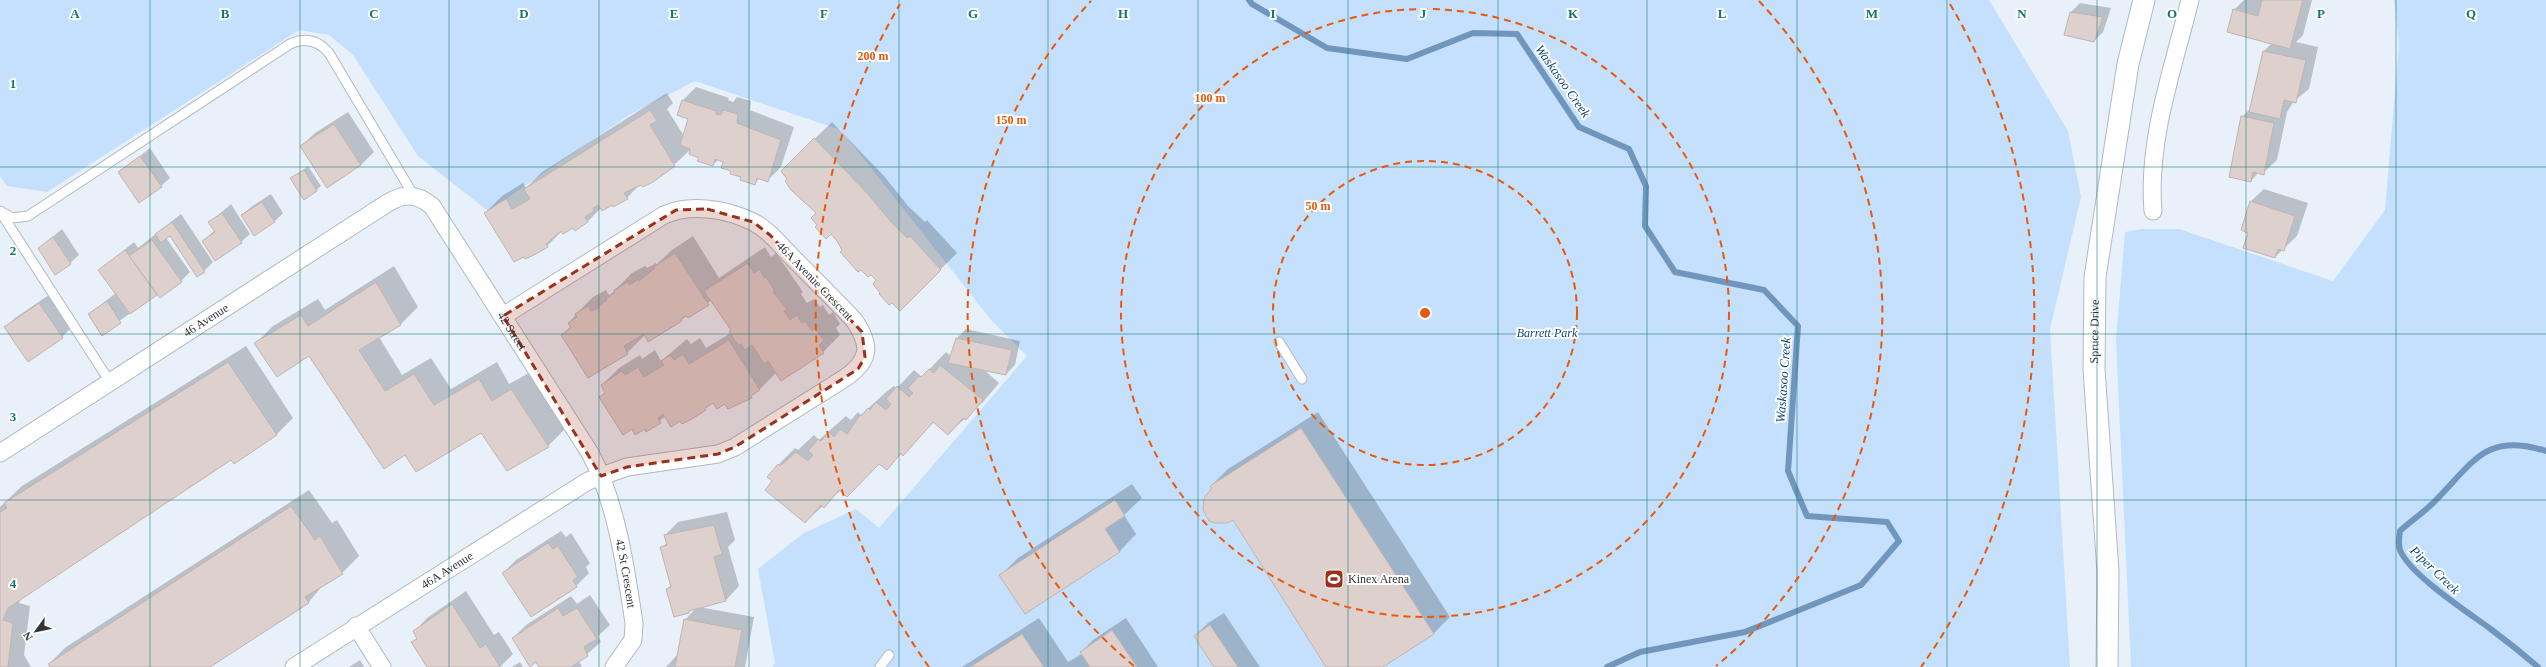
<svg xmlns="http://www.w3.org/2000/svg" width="2546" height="667" font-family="Georgia,serif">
<rect width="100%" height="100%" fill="#e8f0f9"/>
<g fill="#c5e0fd">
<path d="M0 0H1989L2068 131 2081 197 2050 329 2070 667H772L775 663 758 569 804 533 856 509 879 528 1027 356 992 321 841 130 695 81 629 115 488 211 418 156 353 55 329 35 299 30 47 192 7 186 0 176Z"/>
<path d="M2394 0H2546V667H2131L2116 340 2125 232 2142 229H2179L2333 281 2385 210 2399 44Z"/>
</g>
<g fill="#0003">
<path d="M2244 0H2312L2303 35 2296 42 2318 47 2309 89 2294 101 2287 112 2277 160 2263 173 2259 172 2251 181 2242 117 2251 108 2264 51 2272 43 2234 10Z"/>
<path d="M2080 3 2111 8 2103 32 2094 41 2065 35 2071 12Z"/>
<path d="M696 87 729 98 728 100 733 102 737 97 751 101 750 110 794 127 781 167 767 181 760 178 754 184 732 170 724 161 719 159 713 165 700 157 692 148 674 165 641 183 627 198 601 208 588 221 575 229 573 226 562 231 547 246 535 254 485 213 502 196 523 183 526 188 542 172 667 93 673 103 667 109 684 136 690 118 683 100Z"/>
<path d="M348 112 374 152 361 165 301 146 315 133Z"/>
<path d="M832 122 884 176 908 206 925 222 927 220 957 253 900 310 882 292 878 280 871 273 861 269 858 271 831 233 818 225 817 213 799 154Z"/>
<path d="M150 148 170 178 161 186 119 173Z"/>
<path d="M308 166 321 186 305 199 292 179Z"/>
<path d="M2264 189 2308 203 2297 236 2275 257 2249 232 2250 202Z"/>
<path d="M271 194 283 213 274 222 242 215 251 207Z"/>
<path d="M231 204 250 234 241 242 203 241 215 230 210 222Z"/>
<path d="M181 214 213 262 204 271 170 235 166 238 190 272 181 281 157 293 102 334 89 314 116 293 100 270 134 242 138 248Z"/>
<path d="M62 229 79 255 70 263 39 248Z"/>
<path d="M693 236 719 278 765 247 771 257 776 253 803 292 801 294 807 303 814 299 820 307 823 305 829 315 833 312 840 324 836 328 840 335 823 352 777 372 760 389 739 404 738 402H714L692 418 680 420 666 416 647 430 645 428H632L600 397 606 391 602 385 619 368 640 355 642 359 655 350 661 361 687 339 691 344 700 338 706 348 731 333 732 330 712 300 681 320 645 335 627 353 562 335 571 326 569 323 576 314 593 297 606 290 609 295 611 294 632 273 645 266 647 268 656 263V265L672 250Z"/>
<path d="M394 266 418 307 401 324 379 337 402 375 431 358 451 389 497 362 509 384 529 373 565 429 548 446 481 431 405 454 310 355 256 343 273 326 318 299 325 310Z"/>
<path d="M49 295 71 328 62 337 6 327 15 318Z"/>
<path d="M966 329 1020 341 1015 365 1006 374 983 369 999 383 983 402 948 434 934 422 887 468 880 463 841 490 805 522 778 465 795 448 798 450 814 435 819 440 846 416 851 420 858 412 861 415 886 392 894 386 897 388 914 370 922 377 946 352 951 356 957 338Z"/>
<path d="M246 346 293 418 276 435 231 458 21 598 19 603 30 606 24 655 31 667H0V507L22 486Z"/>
<path d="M1318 412 1450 617 1433 634 1381 667H1328L1234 519 1221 523 1210 520 1211 486 1228 469Z"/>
<path d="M1132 484 1142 498 1124 515 1136 534 1120 551 1025 613 1001 575 1018 558Z"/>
<path d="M309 490 332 523 337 520 359 556 342 573 324 584 308 603 208 667H51L49 664 66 647Z"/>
<path d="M727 512 735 540 728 547 739 586 726 600 699 607 754 617 745 667H666L678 654 685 620 697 607 689 612 667 589 672 584 662 548 667 542 665 535 678 522Z"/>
<path d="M561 531 566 537 571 533 590 563 586 567 589 573 576 586 503 573 516 560Z"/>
<path d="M466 591 494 635 499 632 513 654 500 667H428L413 642 417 638 414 632 427 618Z"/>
<path d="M590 595 610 625 598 636 601 642 579 661 582 667H540L513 638 526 625 571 596 577 604Z"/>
<path d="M1224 613 1260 667H1216L1195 636 1208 623Z"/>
<path d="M1039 618 1068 662 1082 654 1081 652 1094 639 1126 618 1158 667H962Z"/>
<path d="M360 660 364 667H349Z"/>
<path d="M520 662 523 667H512Z"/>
</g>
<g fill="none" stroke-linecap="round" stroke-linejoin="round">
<g stroke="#7196bd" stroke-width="6">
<path d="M1249 0 1252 4 1327 48 1407 59 1473 33 1517 34 1579 127 1629 149 1646 186 1645 226 1675 272 1764 290 1798 326 1788 471 1807 516 1887 522 1899 541 1861 585 1745 632 1640 652 1607 667"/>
<path d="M2538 667C2523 654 2508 642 2492 630 2469 613 2410 575 2400 550 2398 543 2399 538 2400 531 2412 520 2426 511 2437 499 2474 461 2487 432 2546 451"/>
</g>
</g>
<g fill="#ddd0cd" stroke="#c1b4b1">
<path d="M2262 0H2303L2290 49 2227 32 2233 9 2258 16Z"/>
<path d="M2070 12 2103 17 2094 42 2064 35Z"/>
<path d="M2263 51 2306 60 2296 103 2284 100 2280 119 2249 112Z"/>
<path d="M682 100 716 111V114L721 115 723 110 738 114 737 123 781 140 768 182 757 178 755 185 740 180 741 177 730 174 731 171 721 168 723 162 715 159 713 166 697 161 699 158 689 154 690 149 680 145 688 119 677 115Z"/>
<path d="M650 110 657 121 650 125 675 166 653 182 643 187 641 185 624 193 628 199 613 207 612 205 602 211 598 205 593 208 594 211 585 217 588 222 575 231 573 228 563 234 561 231 546 244 548 247 536 254 525 259 524 257 514 262 484 213 506 199 512 209 530 199 524 189Z"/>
<path d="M2241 116 2274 123 2264 175 2253 172 2251 182 2229 177Z"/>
<path d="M334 124 361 165 327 188 300 146Z"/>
<path d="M814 138 867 193 892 223 907 238 910 236 941 270 900 311 892 303 889 305 879 294 880 293 873 284 876 280 871 275 868 277 861 270 858 272 840 252 842 250 837 241 831 234 826 239 815 227 817 225 811 218 816 213 791 190 785 181 787 179 781 171Z"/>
<path d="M140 156 162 187 139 203 118 172Z"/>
<path d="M304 170 317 191 304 200 290 178Z"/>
<path d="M2250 201 2295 216 2284 251 2278 249 2275 258 2243 248 2248 233 2241 230Z"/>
<path d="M262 202 275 222 254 236 241 215Z"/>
<path d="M222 213 242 243 215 261 202 241 215 232 208 222Z"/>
<path d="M172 222 205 272 197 277 170 236 161 243 155 234Z"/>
<path d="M53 237 71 264 55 275 38 248Z"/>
<path d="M152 240 182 282 160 298 129 256Z"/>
<path d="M125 250 157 295 130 314 98 270Z"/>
<path d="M675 253 709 305 688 318 686 316 681 319 682 321 648 342 644 334 624 346 628 354 588 378 561 335 571 328 568 323 577 317 575 314 588 306 591 311 599 308 598 306 607 300 606 298 615 292 614 290 628 282 629 285 639 279V281L655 268 654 267Z"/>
<path d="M748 263 754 273 759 269 765 278 766 277 775 291 773 292 787 309 784 311 790 320 797 315 802 323 805 321 812 331 815 328 824 341 819 345 824 353 781 381 768 361 764 364 752 345 745 350 741 344 738 345 729 331 731 330 704 291Z"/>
<path d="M376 282 401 325 359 350 385 391 414 374 434 405 479 379 492 401 511 389 549 447 507 471 481 433 416 472 405 455 384 469 309 356 277 377 254 343 301 315 308 326Z"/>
<path d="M107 301 121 323 102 336 88 314Z"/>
<path d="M39 303 63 338 28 362 4 327Z"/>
<path d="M956 338 1012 350 1006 375 948 363Z"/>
<path d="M729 340 760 390 751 396 752 398 728 409 725 404 717 409 713 403 705 408 706 410 692 419 682 424 680 421 671 427 663 414 658 418 661 423 646 432 645 429 635 435 632 429 623 435 599 397 605 393 601 385 622 371 625 375 638 367 644 377 664 365 661 361 670 355 674 360 683 354 689 364Z"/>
<path d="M228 362 277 435 234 464 231 460 8 608 3 620 13 623 8 667H0V512L7 508 4 503Z"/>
<path d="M940 365 983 400 966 420 963 418 948 435 933 422 903 456 901 453 887 470 879 464 847 497 839 490 824 508 821 505 805 523 765 490 772 481 767 477 778 464 780 466 796 452 808 461 813 455 808 451 818 439 821 441 829 432 834 437 840 429 847 434 860 415 861 416 868 408 870 410 876 402 886 410 891 404 886 399 897 386 909 397 913 393 908 388 919 376 921 377 929 369 934 373Z"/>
<path d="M1301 428 1434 634 1383 667H1326L1233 520 1227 523H1215L1209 521 1203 510 1204 498 1212 488 1210 486Z"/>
<path d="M1115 500 1125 516 1105 529 1120 552 1025 614 999 575Z"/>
<path d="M291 506 315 540 320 536 343 574 305 597 309 603 210 667H50L48 664Z"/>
<path d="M714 525 722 554 714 557 726 601 689 611V613L674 617 666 589 671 587 660 547 667 545 664 535Z"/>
<path d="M548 543 553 549 558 546 578 577 573 580 577 587 531 617 502 573Z"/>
<path d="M452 604 480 648 486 644 500 667H427L411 642 417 639 413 631Z"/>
<path d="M558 608 563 616 577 608 597 639 584 647 588 656 571 667H539L536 662 530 667 512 638Z"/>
<path d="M684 619 742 630 735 667H675Z"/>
<path d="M1210 625 1238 667H1214L1194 636Z"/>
<path d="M1112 630 1137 667H1090L1080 652Z"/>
<path d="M1022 634 1044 667H970Z"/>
</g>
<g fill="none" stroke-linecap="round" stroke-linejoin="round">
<defs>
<g id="service">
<path d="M0 211 12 218 28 216 290 44C305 37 318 40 329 53L414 196"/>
<path d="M1 213 110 382"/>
<path d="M1279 342 1302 379"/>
<path d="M880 667 889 655"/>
</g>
<g id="minor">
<path d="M2153 211C2147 140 2173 69 2190 0"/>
<path id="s1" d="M0 453 386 204C403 193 416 193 432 206L590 453C616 501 626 569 634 623L633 640 614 667"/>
<path d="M356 626 382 667"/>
<path id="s2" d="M294 667 588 481 627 467 718 454 735 447 845 378C871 360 871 345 854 320 834 299 814 279 794 259 781 246 769 230 753 222 727 209 690 203 664 215L503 316"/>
</g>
<g id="tertiary">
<path id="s3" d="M2107 667 2108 572 2094 369 2095 277 2128 64 2144 0"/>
</g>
</defs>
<use href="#service" stroke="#b1b9c2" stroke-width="11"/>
<use href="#minor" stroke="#b1b9c2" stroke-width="19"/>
<use href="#tertiary" stroke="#b1b9c2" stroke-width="23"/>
<use href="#service" stroke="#fff" stroke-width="9"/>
<use href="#minor" stroke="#fff" stroke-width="17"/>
<use href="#tertiary" stroke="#fff" stroke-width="21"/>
</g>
<path fill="#9a311d" fill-opacity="0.2" stroke="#9a311d" stroke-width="3" stroke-dasharray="8 5" stroke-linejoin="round" d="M707 209 753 222 770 235 862 332 865 357 858 369 735 447 718 454 627 467 601 476 503 316 676 210Z"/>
<path fill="none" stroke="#0f766e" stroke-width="1" stroke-opacity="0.55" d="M150 0V667M300 0V667M449 0V667M599 0V667M749 0V667M899 0V667M1048 0V667M1198 0V667M1348 0V667M1498 0V667M1647 0V667M1797 0V667M1947 0V667M2097 0V667M2246 0V667M2396 0V667M0 167H2546M0 334H2546M0 500H2546"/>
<g fill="none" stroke="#e8590c" stroke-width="2" stroke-dasharray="7 5">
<circle cx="1425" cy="313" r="152"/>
<circle cx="1425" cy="313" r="304"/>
<path d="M1134 666A457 457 0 0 1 1091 1M1759 1A457 457 0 0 1 1716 666"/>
<path d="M929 667A609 609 0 0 1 900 4M1950 4A609 609 0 0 1 1921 667"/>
</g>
<defs>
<symbol id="stadium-square" viewBox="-11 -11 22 22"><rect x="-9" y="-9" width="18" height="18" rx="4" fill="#9a311d" stroke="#fff"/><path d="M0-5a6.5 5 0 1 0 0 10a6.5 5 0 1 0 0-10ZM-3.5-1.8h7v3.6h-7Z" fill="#fff"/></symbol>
</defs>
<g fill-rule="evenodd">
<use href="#stadium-square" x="1323" y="568" width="22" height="22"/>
</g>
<g text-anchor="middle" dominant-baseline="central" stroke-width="4" stroke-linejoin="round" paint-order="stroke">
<g font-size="12" fill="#303337" stroke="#fff">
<text transform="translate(815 281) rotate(46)">46A Avenue Crescent</text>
<text stroke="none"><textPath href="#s1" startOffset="245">46 Avenue</textPath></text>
<text stroke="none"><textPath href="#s1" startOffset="658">42 Street</textPath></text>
<text stroke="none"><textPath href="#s3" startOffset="336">Spruce Drive</textPath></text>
<text stroke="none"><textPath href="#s2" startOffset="181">46A Avenue</textPath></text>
<text stroke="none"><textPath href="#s1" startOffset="929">42 St Crescent</textPath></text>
</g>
<g font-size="12" font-style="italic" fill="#114879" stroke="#fff">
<text x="1547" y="333">Barrett Park</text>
</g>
<g font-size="12" fill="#303337" stroke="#fff" text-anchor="start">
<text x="1348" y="579">Kinex Arena</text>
</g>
<g font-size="13" font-style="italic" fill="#0c4475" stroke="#fff">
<text transform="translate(1563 81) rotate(55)">Waskasoo Creek</text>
<text transform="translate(1783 380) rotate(-86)">Waskasoo Creek</text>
<text transform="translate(2435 570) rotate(44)">Piper Creek</text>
</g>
</g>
<g font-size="13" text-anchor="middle" font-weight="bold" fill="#0f766e" stroke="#fff" stroke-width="4" stroke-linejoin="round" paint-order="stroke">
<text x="75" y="18">A</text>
<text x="225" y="18">B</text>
<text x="374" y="18">C</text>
<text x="524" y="18">D</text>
<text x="674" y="18">E</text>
<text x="824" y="18">F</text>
<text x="973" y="18">G</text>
<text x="1123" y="18">H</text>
<text x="1273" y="18">I</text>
<text x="1423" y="18">J</text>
<text x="1573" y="18">K</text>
<text x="1722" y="18">L</text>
<text x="1872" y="18">M</text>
<text x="2022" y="18">N</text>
<text x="2172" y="18">O</text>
<text x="2321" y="18">P</text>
<text x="2471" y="18">Q</text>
<text x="13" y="88">1</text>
<text x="13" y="255">2</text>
<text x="13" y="421">3</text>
<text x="13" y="588">4</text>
</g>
<circle cx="1425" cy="313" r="6" fill="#e8590c" stroke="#fff" stroke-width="2"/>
<g font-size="12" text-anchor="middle" font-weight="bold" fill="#e8590c" stroke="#fff" stroke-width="4" stroke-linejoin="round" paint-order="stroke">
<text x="873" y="60">200 m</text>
<text x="1210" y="102">100 m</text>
<text x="1011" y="124">150 m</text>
<text x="1318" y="210">50 m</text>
</g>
<g transform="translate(36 631) rotate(237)" stroke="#ffffff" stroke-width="3" paint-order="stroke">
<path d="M0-3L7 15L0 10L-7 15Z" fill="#303337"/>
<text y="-6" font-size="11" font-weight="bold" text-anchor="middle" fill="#303337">N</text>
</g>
</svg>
